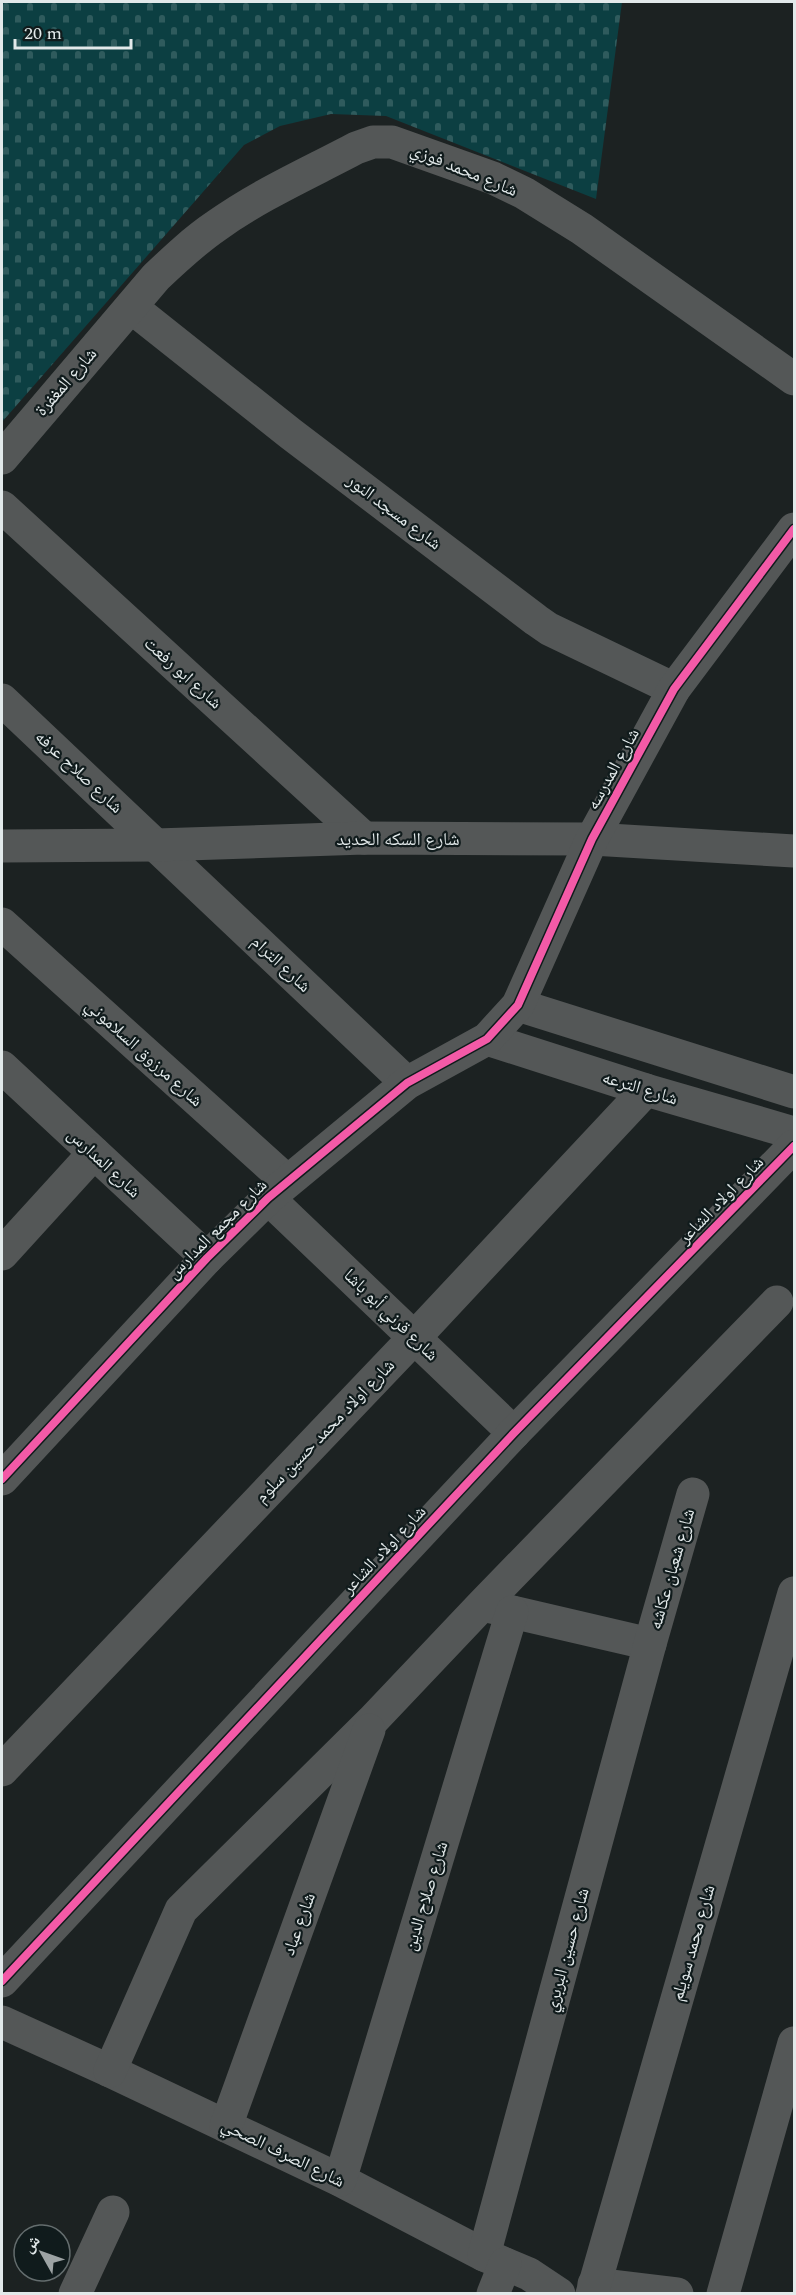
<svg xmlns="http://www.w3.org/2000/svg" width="796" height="2295" font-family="Spectral,'Noto Naskh Arabic',serif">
<defs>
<pattern id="cemetery-stones" width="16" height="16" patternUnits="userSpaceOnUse" patternTransform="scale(1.5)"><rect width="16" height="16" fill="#0c3f42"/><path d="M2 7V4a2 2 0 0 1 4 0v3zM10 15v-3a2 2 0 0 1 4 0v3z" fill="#2f5b5d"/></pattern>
</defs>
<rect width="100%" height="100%" fill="#1c2222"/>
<path fill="url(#cemetery-stones)" d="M2 2H622L596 199 386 116 331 114 280 126 244 145 2 422Z"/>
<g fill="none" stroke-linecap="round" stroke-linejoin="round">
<g stroke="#545757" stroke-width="33">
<path d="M131 307 291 434 536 620 549 629 674 689"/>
<path d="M2 458 156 277C175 259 194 241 216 226 259 195 309 173 356 148L373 142H392L493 178 524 193 582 229 794 379"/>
<path d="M2 507 364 838"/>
<path d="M2 700 407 1083"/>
<path d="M2 846 156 845 364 838 592 839 794 851"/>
<path d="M2 924 287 1181"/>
<path d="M518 1005 794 1092"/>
<path d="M487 1039 646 1090 794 1133"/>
<path d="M2 1067 207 1258"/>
<path d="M268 1198 514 1433"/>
<path d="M2 1254 94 1153"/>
<path d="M2 1479 207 1258 268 1198 407 1083 487 1039 518 1005 592 839 674 689 794 529"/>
<path d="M491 1607 650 1644"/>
<path d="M2 1770 414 1338 646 1090"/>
<path d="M2 1981 514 1433 794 1146"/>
<path d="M2 2022 110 2071 340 2180 484 2255 529 2274 559 2294"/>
<path d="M110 2071 181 1910 372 1721 482 1605 777 1302"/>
<path d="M226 2126 369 1730"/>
<path d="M340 2180 512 1612"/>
<path d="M484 2255 650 1644 693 1494"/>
<path d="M594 2284 677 2294"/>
<path d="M75 2294 113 2212"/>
<path d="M493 2294 505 2264"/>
<path d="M592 2294 794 1593"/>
<path d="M723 2294 794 2043"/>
</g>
<defs>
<g id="cycleway">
<path d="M2 1479 207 1258 268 1198 407 1083 487 1039 518 1005 592 839 674 689 794 529"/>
<path d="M2 1981 514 1433 794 1146"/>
</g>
</defs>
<use href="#cycleway" stroke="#101b1c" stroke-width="11"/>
<use href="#cycleway" stroke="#f35aa7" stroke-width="8"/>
</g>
<g text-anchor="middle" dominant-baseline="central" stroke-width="4.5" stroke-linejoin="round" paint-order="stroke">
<g font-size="18" fill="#e2e9ea" stroke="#101b1c">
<text transform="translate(464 170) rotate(22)">شارع محمد فوزي</text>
<text transform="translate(66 382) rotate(-49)">شارع المغفرة</text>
<text transform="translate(394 512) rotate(37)">شارع مسجد النور</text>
<text transform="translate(183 673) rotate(42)">شارع ابو رفعت</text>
<text transform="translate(613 769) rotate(-61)">شارع المدرسه</text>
<text transform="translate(79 772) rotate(43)">شارع صلاح عرفه</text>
<text x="398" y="839">شارع السكه الحديد</text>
<text transform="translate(281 964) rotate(43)">شارع الترام</text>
<text transform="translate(144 1053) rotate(42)">شارع مرزوق السلاموني</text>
<text transform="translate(640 1088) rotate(17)">شارع الترعه</text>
<text transform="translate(104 1163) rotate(43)">شارع المدارس</text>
<text transform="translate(721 1200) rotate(-46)">شارع اولاد الشاعر</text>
<text transform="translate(217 1229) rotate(-45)">شارع مجمع المدارس</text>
<text transform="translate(391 1315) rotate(44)">شارع قرني أبو باشا</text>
<text transform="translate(325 1431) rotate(-46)">شارع اولاد محمد حسين سلوم</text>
<text transform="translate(384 1550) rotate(-47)">شارع اولاد الشاعر</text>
<text transform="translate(672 1569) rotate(-74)">شارع شعبان عكاشه</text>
<text transform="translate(426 1896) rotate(-73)">شارع صلاح الدين</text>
<text transform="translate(299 1924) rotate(-70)">شارع عباد</text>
<text transform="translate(693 1943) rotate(-74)">شارع محمد سويلم</text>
<text transform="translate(567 1950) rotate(-75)">شارع حسين البربري</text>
<text transform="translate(283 2153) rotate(26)">شارع الصرف الصحي</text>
</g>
</g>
<rect width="796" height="2295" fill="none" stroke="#e2e9ea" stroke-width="6"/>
<g transform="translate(42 2253) rotate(310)"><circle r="28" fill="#101b1c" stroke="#646d6e" stroke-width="1.5"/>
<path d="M0-4.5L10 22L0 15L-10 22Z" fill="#9da3a4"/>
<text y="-9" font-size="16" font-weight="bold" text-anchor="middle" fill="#e2e9ea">ش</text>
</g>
<path d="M15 39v9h116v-9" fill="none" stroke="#e2e9ea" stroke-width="3"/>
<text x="24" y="39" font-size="18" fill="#e2e9ea" stroke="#101b1c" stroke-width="4.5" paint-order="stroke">20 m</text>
</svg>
